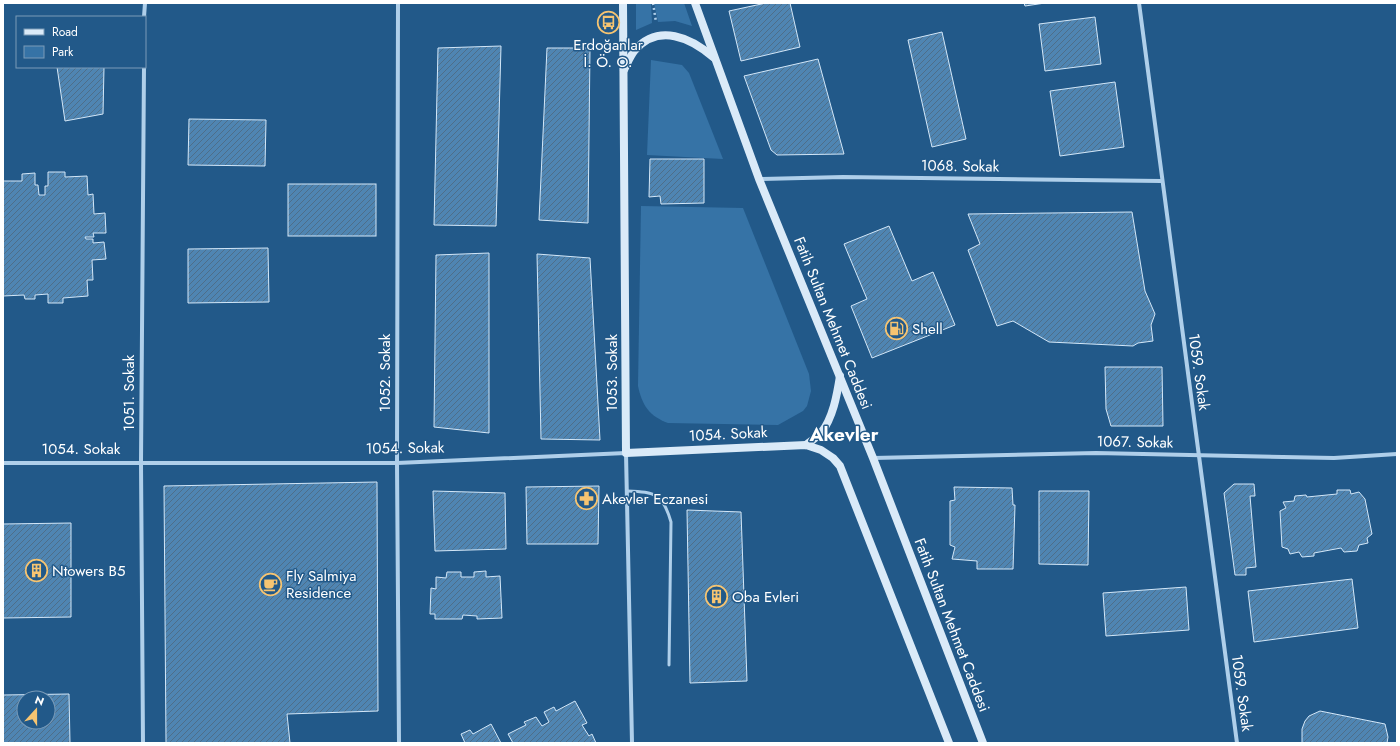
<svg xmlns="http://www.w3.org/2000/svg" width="1400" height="746" font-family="Jost,sans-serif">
<defs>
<pattern id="building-hatch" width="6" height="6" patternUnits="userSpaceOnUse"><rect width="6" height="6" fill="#4f85b2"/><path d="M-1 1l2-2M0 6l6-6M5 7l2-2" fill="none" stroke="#4e6e89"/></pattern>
</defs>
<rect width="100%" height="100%" fill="#225989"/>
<g fill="#3673a6">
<path d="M636 3H651L652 23 636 30Z"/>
<path d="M654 3H684L692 26 675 21 658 22Z"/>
<path d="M651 60 682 65 689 73 723 159 647 155Z"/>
<path d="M641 206 743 208 809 374 811 391 807 406 803 411 778 425 668 423C649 416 642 405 638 386Z"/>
</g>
<g fill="url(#building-hatch)" stroke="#d3e7f8" fill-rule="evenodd">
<path d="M766 3H790L800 47 741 61 729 11Z"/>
<path d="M1024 3H1045L1025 6Z"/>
<path d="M1095 17 1101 64 1045 71 1039 24Z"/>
<path d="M942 32 966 139 932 147 908 40Z"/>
<path d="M501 46 496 226 434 225 438 48Z"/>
<path d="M547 48H590L588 223 539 220Z"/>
<path d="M818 59 844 154 777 155 771 150 744 76Z"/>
<path d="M57 67H104L103 114 65 121Z"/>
<path d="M1115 82 1124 147 1060 156 1050 91Z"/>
<path d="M189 119 266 120 265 166 188 165Z"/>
<path d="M650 159H704V203L661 204 660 196 649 197Z"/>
<path d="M48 172H65V177L87 176 88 195 93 194 94 214 105 213 106 233H93L94 237H85L86 239H93V243L104 242 106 259 92 260 93 280H87L88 296 63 298V303H48V294L35 295V299H25L24 295 3 296V181H22V174L35 173V185H38L39 195H45V186H48Z"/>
<rect x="288" y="184" width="88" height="52"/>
<path d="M1132 212 1145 291 1155 314 1151 325 1153 341 1138 343 1133 346 1049 342 1013 321 997 326 968 250 980 244 968 214Z"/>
<path d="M889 226 912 281 933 272 955 325 872 358 851 306 867 299 844 244Z"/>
<path d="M268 248 269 302 188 303V249Z"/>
<path d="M489 253V433L434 427 436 255Z"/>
<path d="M537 254 590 258 600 440 541 439Z"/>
<path d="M1105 367H1162L1163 426H1111L1106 409Z"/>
<path d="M377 482 378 711 287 714 290 743H166L164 486Z"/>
<path d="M1234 484H1254L1255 496H1250L1256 567 1246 568V575H1235L1224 493Z"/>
<path d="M599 486 598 544H527L526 487Z"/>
<path d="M954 487 1012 488 1013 505H1015L1013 569H977V561L952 559 955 547 950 545V501L955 500Z"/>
<path d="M1337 490H1350L1351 494 1359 492 1365 499 1372 534 1367 538 1368 543 1359 545 1357 551 1344 552 1341 548 1314 553V556L1302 557 1299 552 1290 554 1288 549 1282 547 1280 511 1286 508 1283 502 1294 501 1295 496 1306 495 1307 497 1337 494Z"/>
<path d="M433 491 505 493 506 549 435 551Z"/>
<path d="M1039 491H1089L1088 565 1039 564Z"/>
<path d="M687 510 741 512 747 681 690 683Z"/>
<path d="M71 523V617L3 618V524Z"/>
<path d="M486 571V577L500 576 502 618 477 619V616L463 615 462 619H435V614H430L431 588 436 589V577L446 578 447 572H461V577H474V572Z"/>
<path d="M1352 579 1358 628 1254 642 1248 591Z"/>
<path d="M1186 587 1189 630 1106 636 1103 593Z"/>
<path d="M69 694 70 743H3V695ZM24 698H48V722H24Z"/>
<path d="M575 701 587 723 582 725 589 736 592 734 596 743H513L508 734 526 725 524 722 536 717 542 726 549 722 544 712 554 707 556 711Z"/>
<path d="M1320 711 1385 724 1388 737 1387 743H1302V729L1305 721 1309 716Z"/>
<path d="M491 724 501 743H465L461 734 470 730 473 734Z"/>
</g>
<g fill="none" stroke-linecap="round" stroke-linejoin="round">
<path stroke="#afcfea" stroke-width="2.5" stroke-dasharray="2 3" stroke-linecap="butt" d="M653 3 656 22"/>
<path stroke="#afcfea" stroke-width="3" d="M627 491C656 492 663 494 671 522L669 665"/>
<g stroke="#afcfea" stroke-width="4">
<path d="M398 3 397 463 399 743"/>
<path d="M1139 3 1237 743"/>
<path d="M144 17 145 3"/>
<path d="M759 179 843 177 1161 181"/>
<path d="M873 458 1096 453 1334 458 1397 454"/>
<path d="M3 463H397L626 453 632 743"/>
<path d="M143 743 141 463 144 67"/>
</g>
<g stroke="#daeaf8" stroke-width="8">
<path d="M623 3 626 453 806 445 821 450 833 458 840 466 949 743"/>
<path d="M695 3 759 179 873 458 983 743"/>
<path d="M624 70C627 64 630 56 635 50 659 23 691 38 713 57"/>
<path d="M806 445C811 441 817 437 821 433 833 418 837 395 840 376"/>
</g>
</g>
<defs>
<symbol id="bus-ring" viewBox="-11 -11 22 22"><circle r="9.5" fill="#225989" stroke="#f6c471" stroke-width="1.5"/><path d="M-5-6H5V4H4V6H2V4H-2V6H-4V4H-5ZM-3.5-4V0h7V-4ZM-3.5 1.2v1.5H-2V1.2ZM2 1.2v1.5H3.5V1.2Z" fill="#f6c471"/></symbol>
<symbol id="fuel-ring" viewBox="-11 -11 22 22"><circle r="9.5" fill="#225989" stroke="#f6c471" stroke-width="1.5"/><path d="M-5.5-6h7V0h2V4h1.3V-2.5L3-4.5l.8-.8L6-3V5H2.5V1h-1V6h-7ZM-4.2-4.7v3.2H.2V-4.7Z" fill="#f6c471"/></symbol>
<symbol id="pharmacy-ring" viewBox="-11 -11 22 22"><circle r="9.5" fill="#225989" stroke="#f6c471" stroke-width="1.5"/><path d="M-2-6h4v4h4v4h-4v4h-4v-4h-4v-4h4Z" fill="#f6c471"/></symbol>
<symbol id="building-ring" viewBox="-11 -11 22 22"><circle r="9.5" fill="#225989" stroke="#f6c471" stroke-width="1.5"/><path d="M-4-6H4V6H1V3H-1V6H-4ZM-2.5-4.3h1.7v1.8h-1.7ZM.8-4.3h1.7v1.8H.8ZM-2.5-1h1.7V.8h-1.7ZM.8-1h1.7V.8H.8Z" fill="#f6c471"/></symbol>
<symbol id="cafe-ring" viewBox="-11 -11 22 22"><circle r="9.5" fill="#225989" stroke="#f6c471" stroke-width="1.5"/><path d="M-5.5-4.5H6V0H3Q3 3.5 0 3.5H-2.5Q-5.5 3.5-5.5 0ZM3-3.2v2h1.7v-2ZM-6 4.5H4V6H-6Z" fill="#f6c471"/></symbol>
</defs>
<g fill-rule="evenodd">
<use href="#bus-ring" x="596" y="10" width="25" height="25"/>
<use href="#fuel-ring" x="884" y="316" width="25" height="25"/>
<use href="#pharmacy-ring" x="574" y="486" width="25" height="25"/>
<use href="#building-ring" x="24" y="558" width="25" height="25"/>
<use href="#cafe-ring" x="258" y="572" width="25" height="25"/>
<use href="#building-ring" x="704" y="584" width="25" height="25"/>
</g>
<g text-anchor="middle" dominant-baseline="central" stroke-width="3" stroke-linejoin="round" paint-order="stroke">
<g font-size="15" fill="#fff" stroke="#225989" text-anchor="start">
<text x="608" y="45" text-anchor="middle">Erdoğanlar<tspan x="608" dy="17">İ. Ö. O.</tspan></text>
<text x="912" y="329">Shell</text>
<text x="602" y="499">Akevler Eczanesi</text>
<text x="52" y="571">Ntowers B5</text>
<text x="286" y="576">Fly Salmiya<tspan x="286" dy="17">Residence</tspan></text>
<text x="732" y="597">Oba Evleri</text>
</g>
<g font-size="15" fill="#fff" stroke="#225989">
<text transform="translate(960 166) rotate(1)">1068. Sokak</text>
<text transform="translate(833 323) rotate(68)">Fatih Sultan Mehmet Caddesi</text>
<text transform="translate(1199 372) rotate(82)">1059. Sokak</text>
<text transform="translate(385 373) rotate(-90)">1052. Sokak</text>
<text transform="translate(612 373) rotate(-90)">1053. Sokak</text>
<text transform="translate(129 393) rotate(-90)">1051. Sokak</text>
<text transform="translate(728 434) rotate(-3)">1054. Sokak</text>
<text transform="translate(1135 442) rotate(1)">1067. Sokak</text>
<text transform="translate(405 448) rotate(-1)">1054. Sokak</text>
<text x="81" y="449">1054. Sokak</text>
<text transform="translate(952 625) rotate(69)">Fatih Sultan Mehmet Caddesi</text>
<text transform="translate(1242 693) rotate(82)">1059. Sokak</text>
</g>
<g font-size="19" font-weight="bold" fill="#fff" stroke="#225989">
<text x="844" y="434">Akevler</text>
</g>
</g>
<rect width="1400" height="746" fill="none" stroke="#ffffff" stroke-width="8"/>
<rect x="16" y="16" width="130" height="52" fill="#225989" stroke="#7a9bb8"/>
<rect x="24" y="29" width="20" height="6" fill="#daeaf8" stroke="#7a9bb8"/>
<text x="52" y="36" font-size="12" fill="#ffffff">Road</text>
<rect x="24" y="46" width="20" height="12" fill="#3673a6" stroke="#7a9bb8"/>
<text x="52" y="56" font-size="12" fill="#ffffff">Park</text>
<g transform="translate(36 710) rotate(21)"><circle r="19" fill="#225989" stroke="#7a9bb8"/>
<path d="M0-3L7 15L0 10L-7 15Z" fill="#f6c471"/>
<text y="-6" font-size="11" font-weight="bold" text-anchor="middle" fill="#ffffff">N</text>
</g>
</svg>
